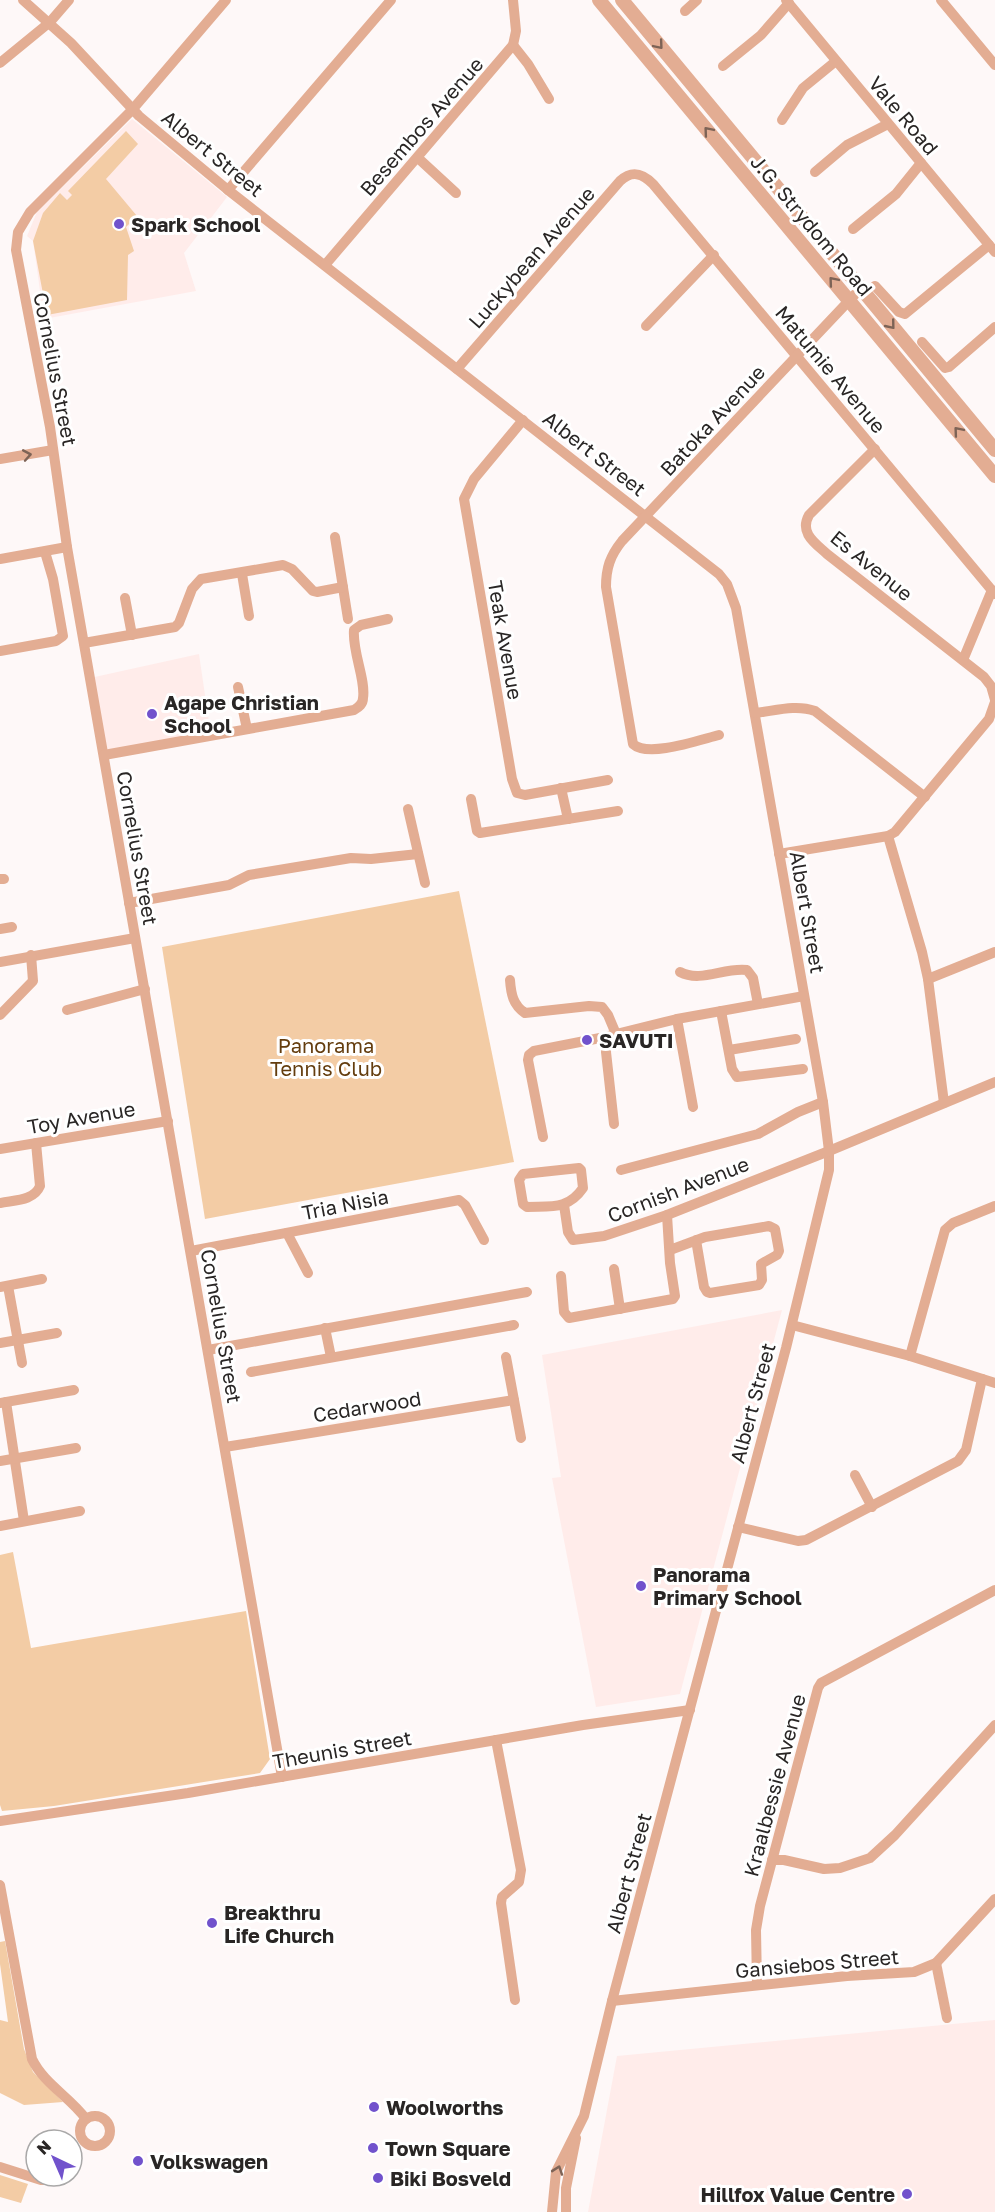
<svg xmlns="http://www.w3.org/2000/svg" width="995" height="2212" font-family="'Golos Text',sans-serif">
<rect width="100%" height="100%" fill="#fef8f8"/>
<g fill="#ffecea">
<path d="M132 119 227 197 184 253 196 291 44 319 33 241 27 236 37 212Z"/>
<path d="M199 654 211 736 104 754 90 678Z"/>
<path d="M782 1310 680 1694 596 1707 552 1478 561 1477 542 1355Z"/>
<path d="M995 2020V2212H588L617 2056Z"/>
</g>
<g fill="#f3cca5">
<path d="M126 131 138 144 106 179 137 216 126 227 134 251 128 255 127 300 47 315 33 241 43 213 60 193 67 200 72 195 68 191Z"/>
<path d="M459 891 514 1162 205 1219 162 947Z"/>
<path d="M13 1552 31 1648 246 1611 270 1759 260 1773 54 1806 2 1811 0 1805V1555Z"/>
<path d="M5 1941 24 2049 33 2072 63 2102 24 2105 0 2093V2020L8 2022 0 1964V1942Z"/>
<path d="M0 2175 28 2184 21 2203 0 2197Z"/>
</g>
<g fill="none" stroke-linecap="round" stroke-linejoin="round">
<g stroke="#e3ad93" stroke-width="10">
<path d="M23 0 71 43 139 116 228 190 719 574 727 584 736 608 823 1102 829 1151V1170L786 1348 612 2001 584 2116 556 2172 552 2212"/>
<path d="M226 0 132 110 30 212 18 232 16 250 50 427 67 547 282 1777"/>
<path d="M786 0 995 252"/>
<path d="M941 0 995 65"/>
<path d="M685 11 697 0"/>
<path d="M513 45 528 64 549 99"/>
<path d="M0 63 50 22 69 0"/>
<path d="M723 66 761 35 789 3"/>
<path d="M782 120 803 88 836 61"/>
<path d="M418 158 456 193"/>
<path d="M815 172 847 145 888 124"/>
<path d="M228 190 391 0"/>
<path d="M853 229 896 194 921 163"/>
<path d="M325 265 513 45 516 31 513 0"/>
<path d="M875 286 899 312 905 314 989 245"/>
<path d="M646 326 714 255"/>
<path d="M922 342 945 368 949 367 995 327"/>
<path d="M457 369 620 181C632 170 642 173 653 184L995 594"/>
<path d="M523 420 474 479 464 499 512 779 517 793 525 795 608 780"/>
<path d="M875 449 809 515C799 533 815 543 827 554L984 677 991 686 995 700"/>
<path d="M0 459 53 450"/>
<path d="M335 537 348 619"/>
<path d="M0 559 67 547"/>
<path d="M242 574 249 616"/>
<path d="M125 598 132 635"/>
<path d="M84 643 175 627 179 623 192 589 201 579 283 565 292 569 313 591 317 592 343 587"/>
<path d="M0 651 56 641 63 636 53 579 45 552"/>
<path d="M963 660 992 590"/>
<path d="M238 687 247 729"/>
<path d="M755 713C774 711 796 704 815 711L925 797"/>
<path d="M719 735C699 740 648 758 633 744L606 587C606 568 610 556 622 541L861 288"/>
<path d="M104 755 354 710C359 707 363 704 363 698 366 680 352 651 354 630L361 625 388 619"/>
<path d="M561 788 568 819"/>
<path d="M471 799 477 831 480 833 618 811"/>
<path d="M408 809 425 883"/>
<path d="M888 836 922 952 928 979 944 1103"/>
<path d="M779 854 888 836 895 832 989 719 995 702"/>
<path d="M0 879H4"/>
<path d="M129 903 229 885 249 875 351 858 371 859 418 854"/>
<path d="M0 929 12 927"/>
<path d="M0 962 135 938"/>
<path d="M680 972C701 983 724 967 747 970L753 978 758 1004"/>
<path d="M928 979 995 952"/>
<path d="M510 980C511 994 513 1005 525 1013L589 1006 602 1007 608 1015 616 1034"/>
<path d="M67 1010 145 989"/>
<path d="M721 1011 732 1069 737 1077 803 1069"/>
<path d="M0 1015 33 981 31 955"/>
<path d="M677 1019 693 1107"/>
<path d="M607 1037 606 1052 614 1124"/>
<path d="M729 1050 796 1039"/>
<path d="M543 1137 528 1060 529 1055 534 1051 600 1038 677 1019 804 996"/>
<path d="M0 1149 168 1121"/>
<path d="M579 1168 581 1170 583 1188C568 1210 551 1206 527 1207L523 1204 519 1180 523 1174Z"/>
<path d="M621 1170 758 1134 798 1112 823 1102"/>
<path d="M0 1203C14 1200 34 1201 40 1186L36 1143"/>
<path d="M564 1205 568 1232 573 1240 604 1236 667 1215 829 1151 995 1082"/>
<path d="M287 1233 308 1273"/>
<path d="M670 1250 705 1237 769 1226 775 1229 779 1251 777 1255 761 1264 762 1280 759 1285 710 1293 707 1292 704 1287 696 1240"/>
<path d="M191 1251 459 1200 465 1205 484 1240"/>
<path d="M614 1269 620 1309"/>
<path d="M561 1276 564 1312 569 1318 673 1299 675 1296 670 1263 667 1215"/>
<path d="M8 1286 22 1363"/>
<path d="M0 1287 42 1279"/>
<path d="M792 1325 910 1356 995 1383"/>
<path d="M325 1328 331 1357"/>
<path d="M0 1343 57 1333"/>
<path d="M208 1350 527 1292"/>
<path d="M910 1356 945 1230 953 1223 995 1206"/>
<path d="M506 1357 521 1438"/>
<path d="M251 1372 514 1325"/>
<path d="M6 1402 24 1521"/>
<path d="M0 1403 74 1390"/>
<path d="M225 1447 514 1400"/>
<path d="M0 1461 76 1448"/>
<path d="M855 1475 872 1507"/>
<path d="M0 1526 80 1511"/>
<path d="M738 1527 798 1541 806 1540 958 1461 966 1450 982 1379"/>
<path d="M496 1740 521 1870 519 1882 502 1897 501 1903 515 2000"/>
<path d="M0 1821 188 1793 583 1725 690 1710"/>
<path d="M772 1860H784L824 1869 840 1868 870 1858 895 1835 995 1725"/>
<path d="M0 1885 32 2059C44 2084 70 2097 86 2119"/>
<path d="M936 1963 947 2018"/>
<path d="M757 1985 756 1930 760 1906 818 1688 821 1683 995 1590"/>
<path d="M612 2001 847 1976 914 1972 936 1963 995 1899"/>
<circle cx="95" cy="2131" r="15"/>
<path d="M0 2167 41 2180H47L54 2176"/>
<path d="M566 2212V2188L576 2138"/>
</g>
<g stroke="#e3ad93" stroke-width="14">
<path d="M599 0 995 476"/>
<path d="M622 0 995 450"/>
</g>
</g>
<defs><path id="oneway-chevron" d="M-2-3.5L2.5 0L-2 3.5" fill="none" stroke-width="1.6" stroke-linecap="round" stroke-linejoin="round" transform="scale(1.5)"/></defs>
<g stroke="#7d6356">
<use href="#oneway-chevron" transform="translate(659 45) rotate(50)"/>
<use href="#oneway-chevron" transform="translate(708 131) rotate(-130)"/>
<use href="#oneway-chevron" transform="translate(833 281) rotate(-130)"/>
<use href="#oneway-chevron" transform="translate(891 325) rotate(51)"/>
<use href="#oneway-chevron" transform="translate(958 431) rotate(-130)"/>
<use href="#oneway-chevron" transform="translate(27 455) rotate(-10)"/>
<use href="#oneway-chevron" transform="translate(558 2170) rotate(-71)"/>
</g>
<g fill="#7152cc" stroke="#fff" stroke-width="2">
<circle cx="119" cy="224" r="6"/>
<circle cx="152" cy="714" r="6"/>
<circle cx="587" cy="1040" r="6"/>
<circle cx="641" cy="1586" r="6"/>
<circle cx="212" cy="1923" r="6"/>
<circle cx="374" cy="2107" r="6"/>
<circle cx="373" cy="2148" r="6"/>
<circle cx="138" cy="2161" r="6"/>
<circle cx="378" cy="2178" r="6"/>
<circle cx="907" cy="2194" r="6"/>
</g>
<g text-anchor="middle" dominant-baseline="central" stroke-width="6" stroke-linejoin="round" paint-order="stroke">
<g font-size="20" fill="#292625" stroke="#fff">
<text transform="translate(904 115) rotate(50)">Vale Road</text>
<text transform="translate(421 126) rotate(-49)">Besembos Avenue</text>
<text transform="translate(213 153) rotate(39)">Albert Street</text>
<text transform="translate(812 225) rotate(50)">J.G. Strydom Road</text>
<text transform="translate(531 257) rotate(-49)">Luckybean Avenue</text>
<text transform="translate(56 369) rotate(79)">Cornelius Street</text>
<text transform="translate(831 369) rotate(50)">Matumie Avenue</text>
<text transform="translate(712 420) rotate(-47)">Batoka Avenue</text>
<text transform="translate(595 453) rotate(38)">Albert Street</text>
<text transform="translate(872 565) rotate(39)">Es Avenue</text>
<text transform="translate(506 640) rotate(80)">Teak Avenue</text>
<text transform="translate(138 848) rotate(80)">Cornelius Street</text>
<text transform="translate(808 912) rotate(80)">Albert Street</text>
<text transform="translate(81 1117) rotate(-10)">Toy Avenue</text>
<text transform="translate(678 1189) rotate(-21)">Cornish Avenue</text>
<text transform="translate(345 1204) rotate(-11)">Tria Nisia</text>
<text transform="translate(222 1326) rotate(80)">Cornelius Street</text>
<text transform="translate(752 1403) rotate(-75)">Albert Street</text>
<text transform="translate(367 1406) rotate(-9)">Cedarwood</text>
<text transform="translate(342 1749) rotate(-10)">Theunis Street</text>
<text transform="translate(774 1785) rotate(-75)">Kraalbessie Avenue</text>
<text transform="translate(628 1873) rotate(-75)">Albert Street</text>
<text transform="translate(817 1963) rotate(-5)">Gansiebos Street</text>
</g>
<g font-size="20" font-weight="bold" fill="#292625" stroke="#fff" text-anchor="start">
<text x="131" y="224">Spark School</text>
<text x="164" y="702">Agape Christian<tspan x="164" dy="23">School</tspan></text>
<text x="599" y="1040">SAVUTI</text>
<text x="653" y="1574">Panorama<tspan x="653" dy="23">Primary School</tspan></text>
<text x="224" y="1912">Breakthru<tspan x="224" dy="23">Life Church</tspan></text>
<text x="386" y="2107">Woolworths</text>
<text x="385" y="2148">Town Square</text>
<text x="150" y="2161">Volkswagen</text>
<text x="390" y="2178">Biki Bosveld</text>
<text x="895" y="2194" text-anchor="end">Hillfox Value Centre</text>
</g>
<g font-size="20" fill="#643d0e" stroke="#fff">
<text x="326" y="1045">Panorama<tspan x="326" dy="23">Tennis Club</tspan></text>
</g>
</g>
<g transform="translate(54 2158) rotate(316)"><circle r="28" fill="#ffffff" stroke="#a9a8a8" stroke-width="1.5"/>
<path d="M0-4.5L10 22L0 15L-10 22Z" fill="#7152cc"/>
<text y="-9" font-size="16" font-weight="bold" text-anchor="middle" fill="#292625">N</text>
</g>
</svg>
